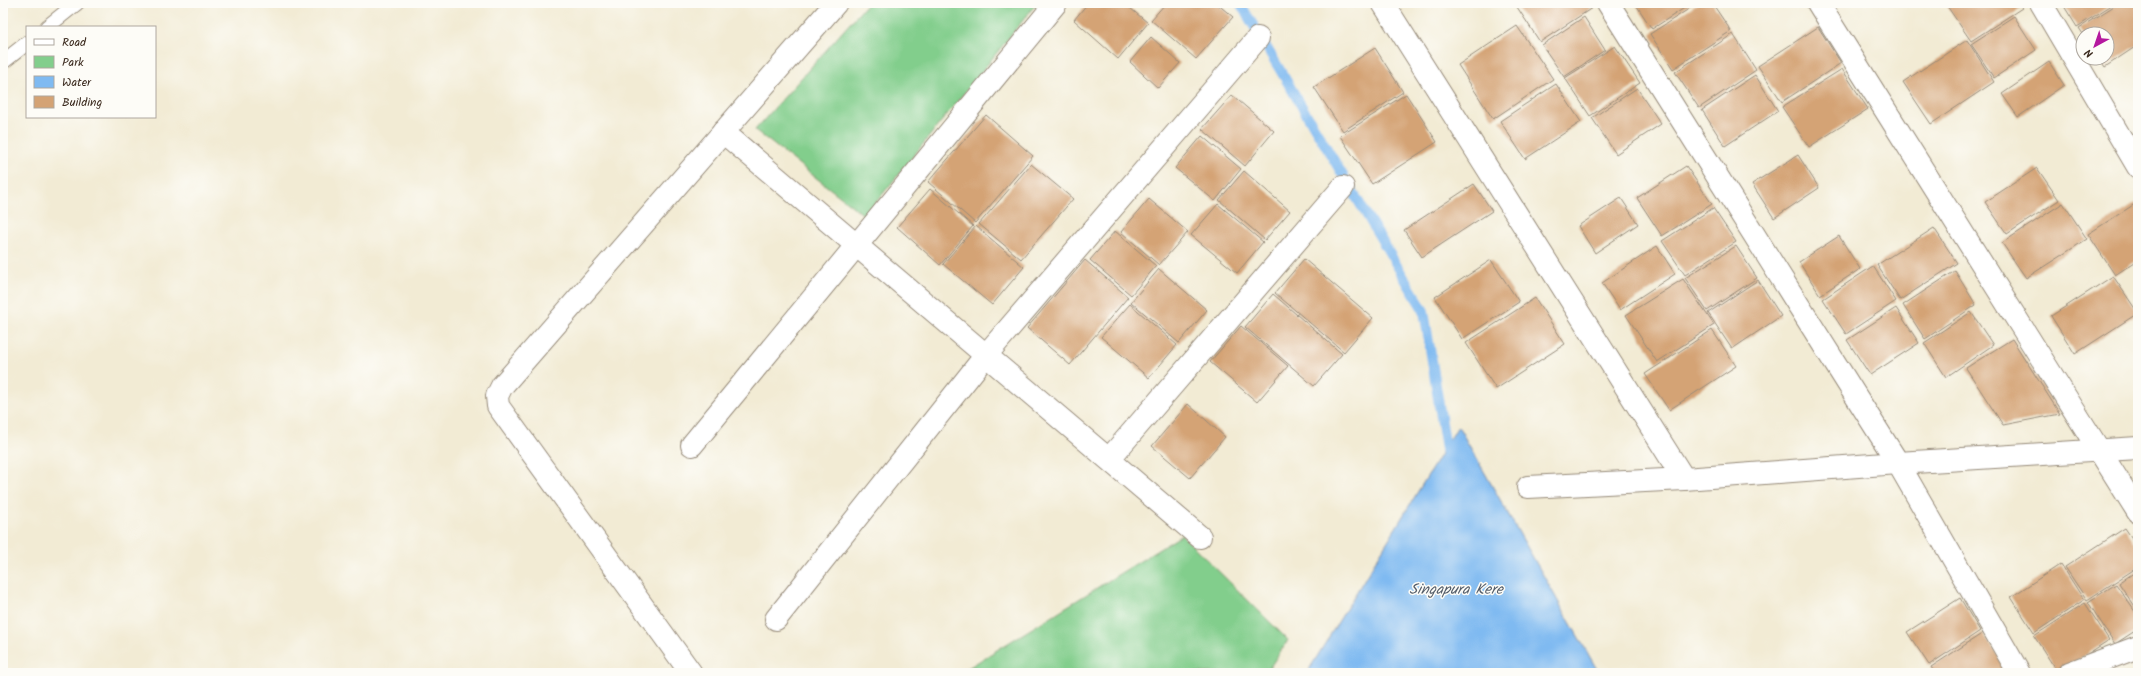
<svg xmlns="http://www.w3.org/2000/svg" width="2141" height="676" font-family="Kalam,sans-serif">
<rect width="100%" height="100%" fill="#fdfcf7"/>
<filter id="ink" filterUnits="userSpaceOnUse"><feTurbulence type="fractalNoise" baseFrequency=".025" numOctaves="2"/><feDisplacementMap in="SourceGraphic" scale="8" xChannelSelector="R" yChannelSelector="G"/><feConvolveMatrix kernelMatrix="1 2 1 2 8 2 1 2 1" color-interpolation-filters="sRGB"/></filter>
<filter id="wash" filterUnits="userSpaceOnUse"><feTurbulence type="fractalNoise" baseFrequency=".012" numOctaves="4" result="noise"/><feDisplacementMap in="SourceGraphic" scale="16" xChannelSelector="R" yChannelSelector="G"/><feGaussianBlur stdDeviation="0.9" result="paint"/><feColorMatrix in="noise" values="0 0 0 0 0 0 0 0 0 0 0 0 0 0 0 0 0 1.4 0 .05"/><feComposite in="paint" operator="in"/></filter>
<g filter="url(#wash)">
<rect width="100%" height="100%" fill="#f2ebd4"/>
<g fill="#82ce8c" stroke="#5e7c55">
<path d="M868 3H1037L865 216 755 130Z"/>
<path d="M1182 535 1288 640 1266 673H949L968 668Z"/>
</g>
<path fill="#7fbaf1" stroke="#5d7288" d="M1458 426 1599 673H1307Z"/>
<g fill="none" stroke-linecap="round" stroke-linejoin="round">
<path stroke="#7fbaf1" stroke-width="10" d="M1240 3 1424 311 1448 461"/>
</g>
<g id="blocks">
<g fill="#d4a375">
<path d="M1088 3H1124L1148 23 1118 59 1074 20Z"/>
<path d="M1166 3H1216L1233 17 1196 59 1151 20Z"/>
<path d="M1523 3H1588L1592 8 1540 42 1517 7Z"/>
<path d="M1635 3H1692L1652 29Z"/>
<path d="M1698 3H1712L1731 31 1673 69 1650 34Z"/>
<path d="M1952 3H2019L2022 8 1971 41 1947 6Z"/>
<path d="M2062 3H2115L2077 27Z"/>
<path d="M2119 3H2138V45L2105 67 2099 58H2107V34H2083L2079 28Z"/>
<path d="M2014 16 2036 50 1994 78 1971 44Z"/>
<path d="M1584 17 1605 50 1564 77 1542 45Z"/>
<path d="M1517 26 1553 79 1493 119 1458 65Z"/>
<path d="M1818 27 1841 63 1782 102 1758 66Z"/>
<path d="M1733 34 1756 70 1699 108 1675 72Z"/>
<path d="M1151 37 1180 63 1158 88 1130 62Z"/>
<path d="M1967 40 1994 82 1931 124 1903 82Z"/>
<path d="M1615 46 1640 83 1590 116 1565 78Z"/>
<path d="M1375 48 1403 92 1343 131 1314 87Z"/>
<path d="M2049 62 2064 85 2018 117 2002 94Z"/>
<path d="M1842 69 1868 109 1809 147 1782 107Z"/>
<path d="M1755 75 1778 111 1725 146 1702 110Z"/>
<path d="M1556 84 1581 122 1525 159 1500 121Z"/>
<path d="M1637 88 1661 124 1616 154 1592 118Z"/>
<path d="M1406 94 1437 142 1372 184 1340 136Z"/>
<path d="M1232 95 1274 131 1245 166 1202 129Z"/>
<path d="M986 115 1033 156 975 223 928 182Z"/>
<path d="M1202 136 1241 169 1215 201 1175 168Z"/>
<path d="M1798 155 1819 188 1774 218 1752 184Z"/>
<path d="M1031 164 1073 199 1021 259 979 224Z"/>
<path d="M1686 166 1712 204 1662 236 1637 198Z"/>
<path d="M2037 168 2059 200 2007 234 1985 202Z"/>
<path d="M1244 171 1290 211 1265 240 1219 200Z"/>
<path d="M1474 184 1492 211 1422 257 1404 230Z"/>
<path d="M930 189 973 226 940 265 897 227Z"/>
<path d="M1621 198 1638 224 1595 253 1578 226Z"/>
<path d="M1149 199 1188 232 1159 265 1121 232Z"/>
<path d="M2138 202V260L2115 275 2088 234Z"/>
<path d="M2063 203 2087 239 2026 278 2002 243Z"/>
<path d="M1218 204 1263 242 1237 273 1191 235Z"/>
<path d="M1713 208 1736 242 1685 275 1662 241Z"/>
<path d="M976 226 1024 267 992 305 943 264Z"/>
<path d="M1934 228 1957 263 1900 300 1877 265Z"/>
<path d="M1115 231 1156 266 1131 295 1090 260Z"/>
<path d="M1839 236 1860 269 1820 295 1799 262Z"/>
<path d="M1657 246 1675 274 1620 310 1602 283Z"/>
<path d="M1736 246 1757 278 1707 311 1685 278Z"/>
<path d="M1304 259 1373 318 1344 352 1275 293Z"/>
<path d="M1085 260 1128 297 1070 365 1027 328Z"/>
<path d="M1491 260 1519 302 1462 339 1435 297Z"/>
<path d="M1873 266 1896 301 1846 334 1823 299Z"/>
<path d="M1159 269 1207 310 1179 343 1131 302Z"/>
<path d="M1955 271 1976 305 1925 339 1903 305Z"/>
<path d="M2113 276 2138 313 2075 354 2051 316Z"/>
<path d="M1683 279 1714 325 1657 362 1626 315Z"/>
<path d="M1758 280 1781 316 1732 349 1708 313Z"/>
<path d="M1273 294 1342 354 1314 386 1245 327Z"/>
<path d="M1535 298 1565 344 1496 389 1466 343Z"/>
<path d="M1130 304 1177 345 1149 378 1101 337Z"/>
<path d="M1896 308 1919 343 1870 375 1847 340Z"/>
<path d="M1971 312 1993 345 1946 377 1924 343Z"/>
<path d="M1241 326 1288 366 1257 402 1210 362Z"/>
<path d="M1712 330 1736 366 1669 410 1645 374Z"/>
<path d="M2012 339 2060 414 2003 425 1966 368Z"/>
<path d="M1188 404 1225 437 1190 478 1152 446Z"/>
<path d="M2125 528 2138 547V567L2087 600 2065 567Z"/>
<path d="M2061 564 2084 600 2034 633 2011 597Z"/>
<path d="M2138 570V612L2119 583Z"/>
<path d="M2116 584 2138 616V629L2115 644 2088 602Z"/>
<path d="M1960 598 1980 631 1929 665 1907 632Z"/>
<path d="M2085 603 2109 640 2058 673 2034 636Z"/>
<path d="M1983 633 2010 673H1935L1931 667Z"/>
</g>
</g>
</g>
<g filter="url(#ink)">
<use href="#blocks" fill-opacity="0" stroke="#968a79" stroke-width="1"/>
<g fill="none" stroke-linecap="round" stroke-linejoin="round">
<defs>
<g id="lane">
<path d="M47 27 77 3"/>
<path d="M3 62 27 43"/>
</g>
<g id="street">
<path d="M1383 3 1684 479"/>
<path d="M1608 3 1898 463 2019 673"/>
<path d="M1818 3 2138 512"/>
<path d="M2041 3 2138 167"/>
<path d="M723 132 1200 537"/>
<path d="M692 445 1056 3"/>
<path d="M1109 459 1343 187"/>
<path d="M1528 487 1684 479 1898 463 2138 448"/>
<path d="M776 619 986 355 1258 38"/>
<path d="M691 673 498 406 497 396 502 386 836 3"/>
<path d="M2069 673 2138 647"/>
</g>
</defs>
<use href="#lane" stroke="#968a79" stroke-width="16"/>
<use href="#street" stroke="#968a79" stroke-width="24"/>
<use href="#lane" stroke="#fff" stroke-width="14"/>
<use href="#street" stroke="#fff" stroke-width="22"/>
</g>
</g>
<g text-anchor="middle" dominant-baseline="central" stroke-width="3" stroke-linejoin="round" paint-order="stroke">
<g font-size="15" font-style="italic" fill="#535c68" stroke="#fdfcf7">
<text x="1456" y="590">Singapura Kere</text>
</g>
</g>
<rect width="2141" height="676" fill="none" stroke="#fdfcf7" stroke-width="16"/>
<rect x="26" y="26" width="130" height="92" fill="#fdfcf7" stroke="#afa8a0"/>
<rect x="34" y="39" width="20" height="6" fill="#ffffff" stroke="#afa8a0"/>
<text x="62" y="46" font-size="12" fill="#3b2a1e">Road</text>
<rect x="34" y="56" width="20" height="12" fill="#82ce8c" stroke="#afa8a0"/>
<text x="62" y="66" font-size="12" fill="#3b2a1e">Park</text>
<rect x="34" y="76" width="20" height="12" fill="#7fbaf1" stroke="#afa8a0"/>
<text x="62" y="86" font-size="12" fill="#3b2a1e">Water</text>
<rect x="34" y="96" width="20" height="12" fill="#d4a375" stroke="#afa8a0"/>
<text x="62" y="106" font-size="12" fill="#3b2a1e">Building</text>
<g transform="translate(2095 46) rotate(220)"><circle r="19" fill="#fdfcf7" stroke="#afa8a0"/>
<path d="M0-3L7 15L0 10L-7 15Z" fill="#b5179e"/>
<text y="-6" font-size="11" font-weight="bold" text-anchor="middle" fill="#3b2a1e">N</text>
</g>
</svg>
